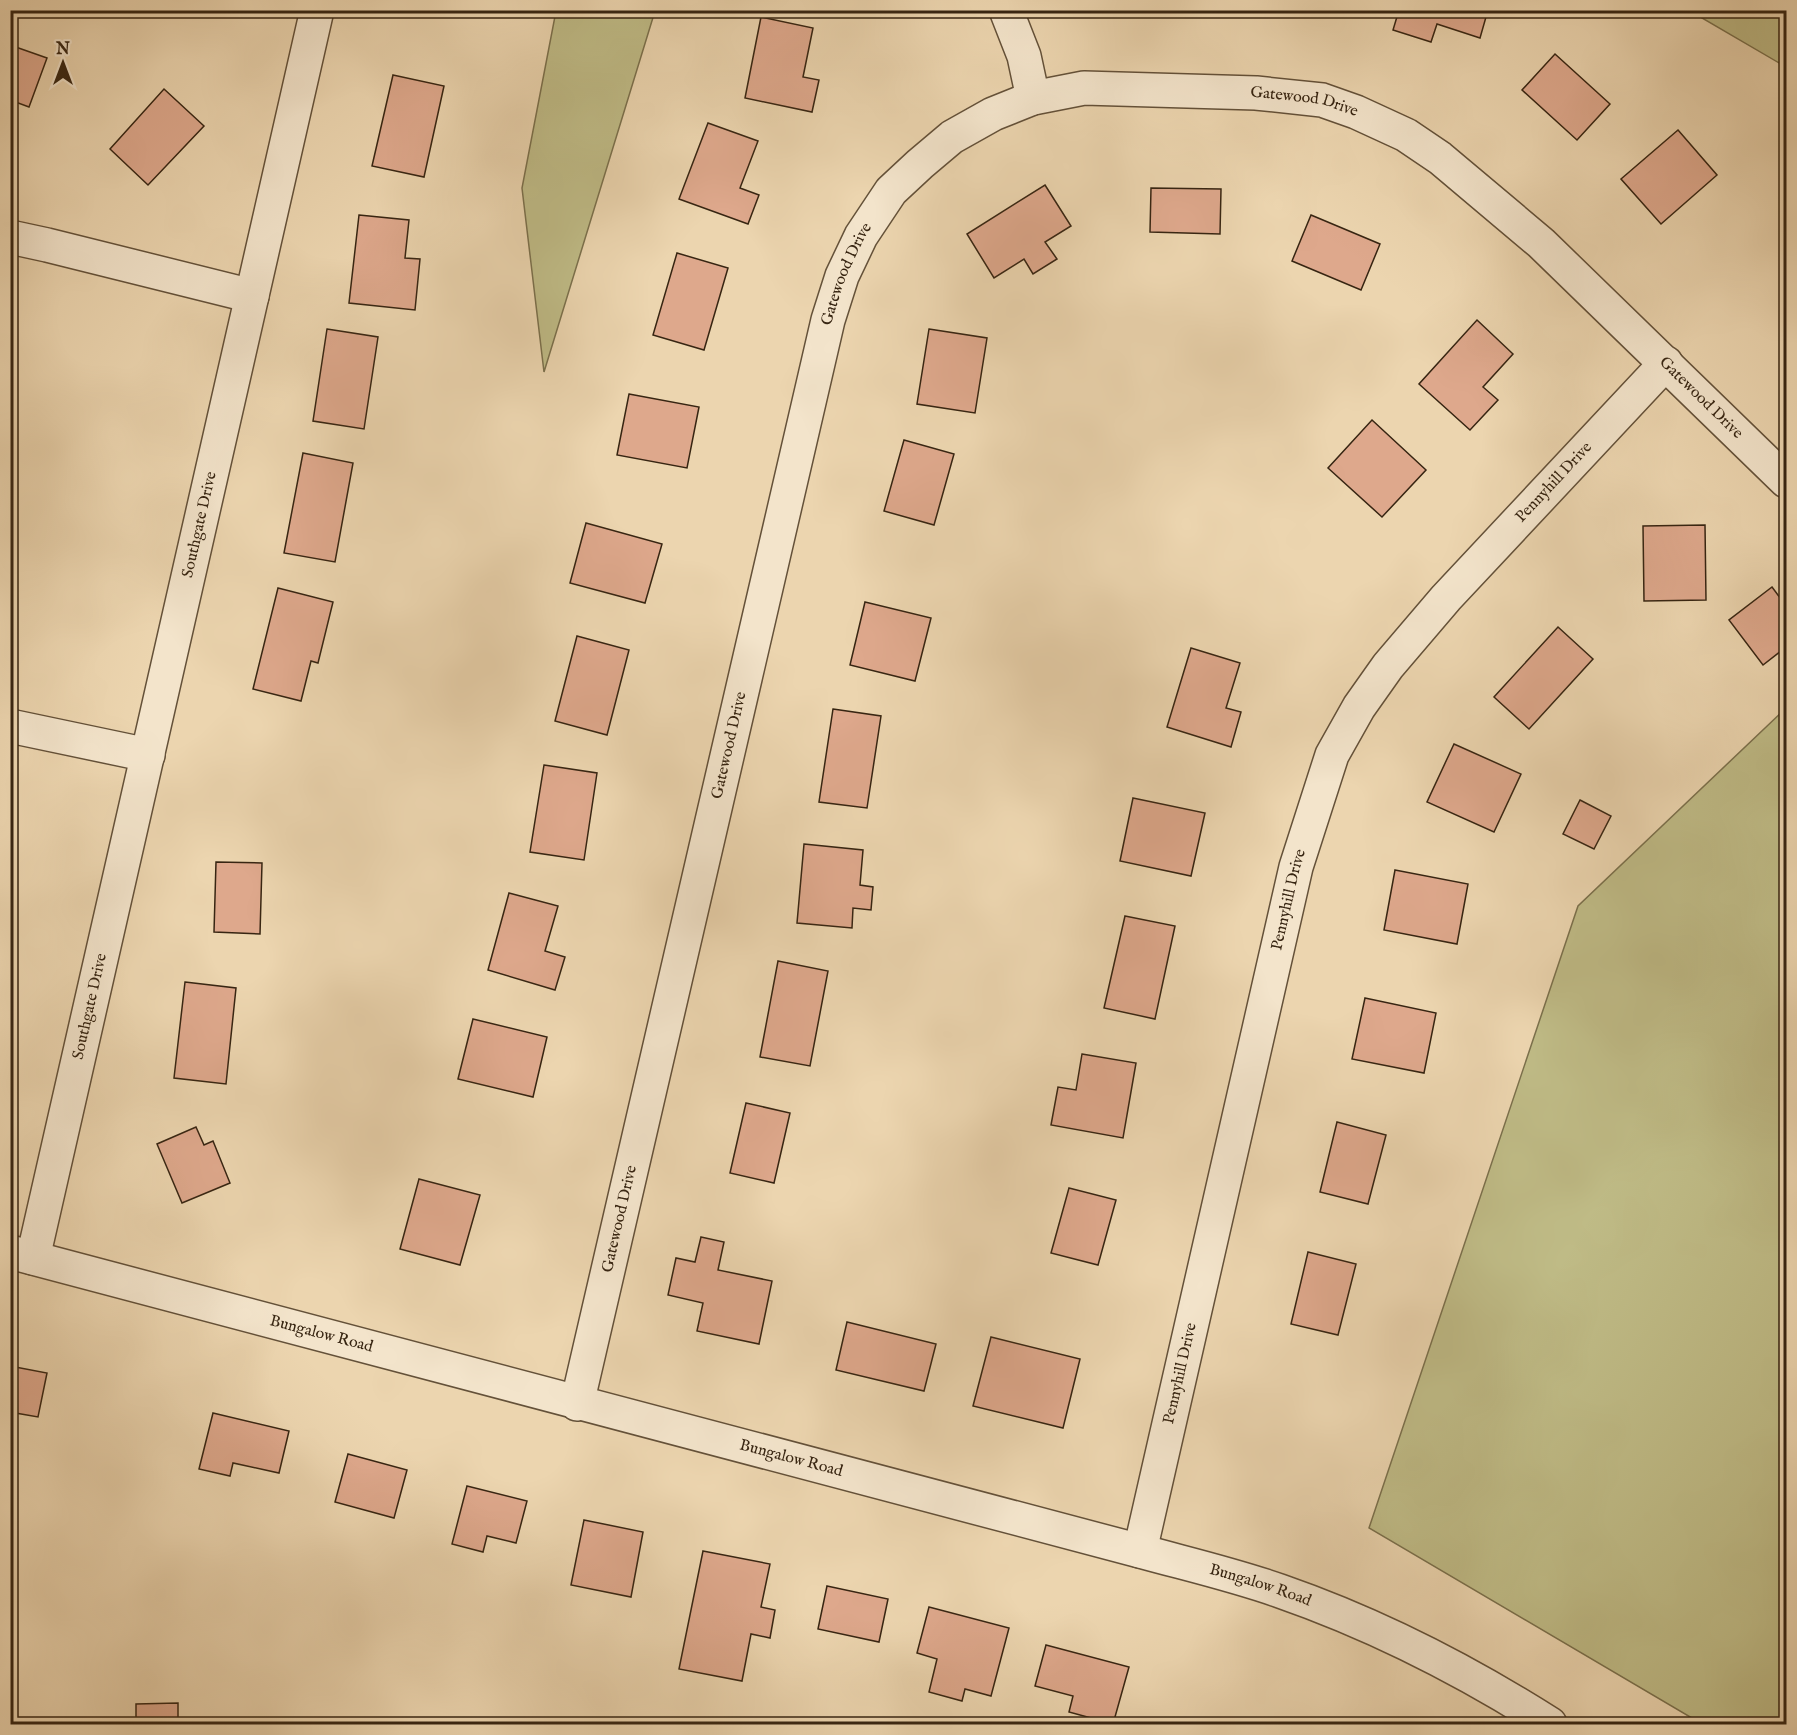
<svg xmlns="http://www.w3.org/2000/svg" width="1797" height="1735" font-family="'IM FELL English',serif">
<rect width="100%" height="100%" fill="#ecd5af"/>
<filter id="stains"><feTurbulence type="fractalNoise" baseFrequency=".00333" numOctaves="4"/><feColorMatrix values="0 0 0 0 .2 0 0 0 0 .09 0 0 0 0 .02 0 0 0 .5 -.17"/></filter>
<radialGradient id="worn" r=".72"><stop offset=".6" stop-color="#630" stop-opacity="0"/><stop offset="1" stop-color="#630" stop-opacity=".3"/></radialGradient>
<g fill="#bfbb86" stroke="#7b704c" stroke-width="1.5">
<path d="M556 11H655L544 372 522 188Z"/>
<path d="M1690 11H1786V67Z"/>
<path d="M1786 708V1724H1702L1369 1528 1578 906Z"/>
</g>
<g fill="#dea88c" stroke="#372512" stroke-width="1.5">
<path d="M1399 10H1488L1480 38 1437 24 1431 42 1393 30Z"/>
<path d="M761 17 813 28 803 77 819 80 812 112 745 98Z"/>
<path d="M10 45 47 58 29 107 10 100Z"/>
<path d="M1555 54 1610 104 1577 140 1522 90Z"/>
<path d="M393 75 444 86 424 177 372 166Z"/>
<path d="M164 89 204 126 148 185 110 149Z"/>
<path d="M708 123 758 141 740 188 759 195 748 224 679 199Z"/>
<path d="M1678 130 1717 175 1661 224 1621 179Z"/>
<path d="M1045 185 1071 226 1045 242 1057 259 1033 274 1024 259 994 278 967 234Z"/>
<path d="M1151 188 1221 189 1220 234 1150 232Z"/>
<path d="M359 215 409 220 405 258 420 259 415 310 349 303Z"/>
<path d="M1311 215 1380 244 1361 290 1292 261Z"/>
<path d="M677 253 728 268 704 350 653 335Z"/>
<path d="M1477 320 1513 354 1483 387 1498 400 1470 430 1419 384Z"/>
<path d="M327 329 378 337 364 429 313 421Z"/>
<path d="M929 329 987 338 975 413 917 404Z"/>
<path d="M629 394 699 407 687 468 617 455Z"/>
<path d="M1372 420 1426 470 1382 517 1328 468Z"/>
<path d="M904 440 954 454 934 525 884 511Z"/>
<path d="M303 453 353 463 335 562 284 553Z"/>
<path d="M586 523 662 544 645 603 570 583Z"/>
<path d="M1705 525 1706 600 1644 601 1643 526Z"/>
<path d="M1772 587 1786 606V647L1763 665 1729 620Z"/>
<path d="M278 588 333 602 318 663 311 661 301 701 253 689Z"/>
<path d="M865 602 931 618 915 681 850 665Z"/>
<path d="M1558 627 1593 659 1529 729 1494 697Z"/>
<path d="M577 636 629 650 607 735 555 721Z"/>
<path d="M1191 648 1240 663 1226 708 1241 712 1231 747 1167 727Z"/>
<path d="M833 709 881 716 867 808 819 802Z"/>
<path d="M1454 744 1521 774 1494 832 1427 802Z"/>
<path d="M544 765 597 773 584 860 530 852Z"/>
<path d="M1133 798 1205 813 1191 876 1120 861Z"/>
<path d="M1580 800 1611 816 1594 849 1563 834Z"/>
<path d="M804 844 863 850 860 885 873 887 871 910 853 908 852 928 797 923Z"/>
<path d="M216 862 262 863 260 934 214 932Z"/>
<path d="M1395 870 1468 884 1457 944 1384 930Z"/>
<path d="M509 893 558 906 545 951 565 957 555 990 488 970Z"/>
<path d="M1125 916 1175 926 1155 1019 1104 1008Z"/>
<path d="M778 961 828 971 810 1066 760 1057Z"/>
<path d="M185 982 236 988 226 1084 174 1078Z"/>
<path d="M1365 998 1436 1013 1424 1073 1352 1059Z"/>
<path d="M473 1019 547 1037 533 1097 458 1079Z"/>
<path d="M1082 1054 1136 1063 1123 1138 1051 1125 1058 1087 1076 1090Z"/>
<path d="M746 1103 790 1113 774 1183 730 1173Z"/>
<path d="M1337 1122 1386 1135 1368 1204 1320 1192Z"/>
<path d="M196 1127 204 1145 213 1141 230 1183 182 1203 157 1144Z"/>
<path d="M419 1179 480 1195 460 1265 400 1249Z"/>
<path d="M1069 1188 1116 1200 1098 1265 1051 1253Z"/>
<path d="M701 1237 724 1242 718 1270 772 1281 759 1344 697 1331 703 1303 668 1295 676 1258 695 1262Z"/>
<path d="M1308 1252 1356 1264 1338 1335 1291 1324Z"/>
<path d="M847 1322 936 1344 924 1391 836 1370Z"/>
<path d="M991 1337 1080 1359 1063 1428 973 1406Z"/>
<path d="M10 1366 47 1373 38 1417 10 1412Z"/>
<path d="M213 1413 289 1431 279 1473 233 1463 230 1476 199 1469Z"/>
<path d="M348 1454 407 1470 394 1518 335 1502Z"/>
<path d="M467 1486 527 1501 516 1543 487 1536 483 1552 452 1544Z"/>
<path d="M584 1520 643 1532 631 1597 571 1585Z"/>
<path d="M703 1551 770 1564 761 1607 775 1610 770 1638 751 1634 742 1681 679 1669Z"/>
<path d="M827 1586 888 1599 879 1642 818 1629Z"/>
<path d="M929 1607 1009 1628 991 1696 965 1689 962 1701 929 1692 937 1659 917 1653Z"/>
<path d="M1046 1645 1129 1667 1113 1724 1069 1712 1073 1696 1035 1686Z"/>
<path d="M178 1703V1724H136V1704Z"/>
</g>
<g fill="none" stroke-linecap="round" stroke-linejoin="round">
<defs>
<g id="minor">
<path d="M1006 10 1024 56 1033 98"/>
<path d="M10 237 47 245 252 296"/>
<path d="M10 726 148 755"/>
<path id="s1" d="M10 1252 1140 1551C1187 1564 1235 1575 1280 1591 1375 1624 1465 1670 1550 1724"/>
<path id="s2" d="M33 1258 317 10"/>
<path id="s3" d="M577 1404 828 320 842 276 861 236 891 191 920 164 952 137 993 114 1033 98 1084 88 1256 93 1322 100 1356 112 1406 135 1440 158 1541 243 1786 481"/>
<path id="s4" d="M1140 1551 1296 867 1332 755 1359 707 1388 666 1446 598 1666 363"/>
</g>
</defs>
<use href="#minor" stroke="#645139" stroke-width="36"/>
<use href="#minor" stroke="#f3e4cb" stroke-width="33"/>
</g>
<g text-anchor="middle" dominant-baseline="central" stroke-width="4.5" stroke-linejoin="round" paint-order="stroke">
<g font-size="16" fill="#372512" stroke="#f3e4cb">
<text stroke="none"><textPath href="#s3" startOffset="1702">Gatewood Drive</textPath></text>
<text stroke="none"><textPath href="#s3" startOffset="1162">Gatewood Drive</textPath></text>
<text stroke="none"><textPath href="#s3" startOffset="2206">Gatewood Drive</textPath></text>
<text stroke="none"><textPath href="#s4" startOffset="1172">Pennyhill Drive</textPath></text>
<text stroke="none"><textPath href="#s2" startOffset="752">Southgate Drive</textPath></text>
<text stroke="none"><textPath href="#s3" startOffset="676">Gatewood Drive</textPath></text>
<text stroke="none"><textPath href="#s4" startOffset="668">Pennyhill Drive</textPath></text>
<text stroke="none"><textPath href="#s2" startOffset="258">Southgate Drive</textPath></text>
<text stroke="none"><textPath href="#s3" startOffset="190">Gatewood Drive</textPath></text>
<text stroke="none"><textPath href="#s1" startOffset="322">Bungalow Road</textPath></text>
<text stroke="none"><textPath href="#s4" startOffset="182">Pennyhill Drive</textPath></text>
<text stroke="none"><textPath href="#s1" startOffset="808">Bungalow Road</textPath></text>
<text stroke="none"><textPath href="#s1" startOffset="1294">Bungalow Road</textPath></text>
</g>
</g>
<rect width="1797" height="1735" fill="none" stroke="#ecd5af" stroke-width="36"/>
<rect x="12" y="12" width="1773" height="1711" fill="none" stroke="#372512" stroke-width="3"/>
<rect x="18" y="18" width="1761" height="1699" fill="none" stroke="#372512" stroke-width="1.5"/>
<g transform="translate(63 63)" stroke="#f3e4cb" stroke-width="4.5" paint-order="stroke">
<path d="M0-4.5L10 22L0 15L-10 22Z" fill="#372512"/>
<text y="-9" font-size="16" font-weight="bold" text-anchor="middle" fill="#372512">N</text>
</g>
<rect width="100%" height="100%" filter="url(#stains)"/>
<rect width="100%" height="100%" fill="url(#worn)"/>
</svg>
